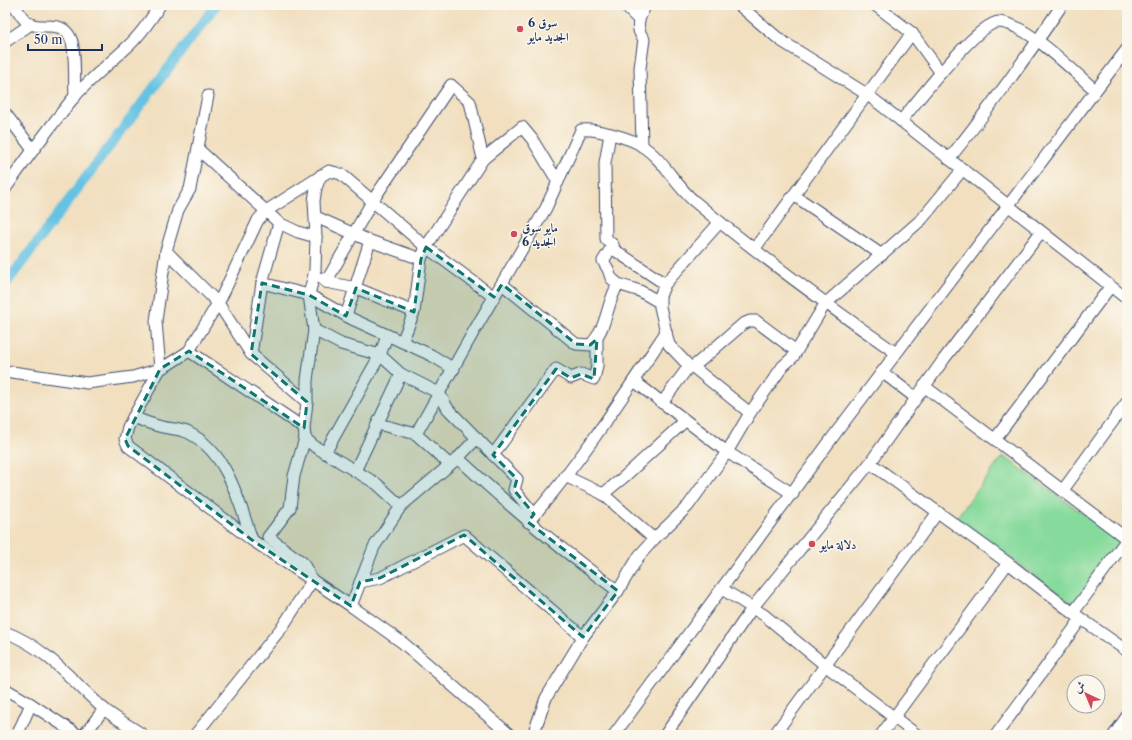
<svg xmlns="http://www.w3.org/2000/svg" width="1132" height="740" font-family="'Libre Caslon Text',Amiri,serif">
<rect width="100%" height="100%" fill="#fbf7ec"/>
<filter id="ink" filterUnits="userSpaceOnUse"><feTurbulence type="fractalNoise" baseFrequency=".025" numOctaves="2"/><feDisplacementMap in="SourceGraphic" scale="8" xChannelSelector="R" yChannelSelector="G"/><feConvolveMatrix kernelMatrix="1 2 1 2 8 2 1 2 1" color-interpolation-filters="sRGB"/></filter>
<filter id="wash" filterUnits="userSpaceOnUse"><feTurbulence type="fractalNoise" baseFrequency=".012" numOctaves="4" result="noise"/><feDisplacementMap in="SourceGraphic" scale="16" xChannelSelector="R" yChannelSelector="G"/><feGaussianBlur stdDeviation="0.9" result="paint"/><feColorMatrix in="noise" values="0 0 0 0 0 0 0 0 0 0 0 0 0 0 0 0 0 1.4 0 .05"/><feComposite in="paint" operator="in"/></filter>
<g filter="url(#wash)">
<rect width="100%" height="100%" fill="#f1dfbf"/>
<path fill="#86da9b" stroke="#50847c" d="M1003 456 1120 540 1073 604 956 518Z"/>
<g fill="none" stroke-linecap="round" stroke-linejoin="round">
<path stroke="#65c2e3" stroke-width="10" d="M5 285 216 5"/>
</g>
</g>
<g filter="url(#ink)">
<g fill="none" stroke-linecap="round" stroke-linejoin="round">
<defs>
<g id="minor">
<path d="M14 5C19 11 23 21 30 24 44 30 62 19 71 39 76 50 74 83 75 97"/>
<path d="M624 5 638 19"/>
<path d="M739 5 780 40 868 95 1127 299"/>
<path d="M875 5 912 33 941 73"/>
<path d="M5 42 31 24"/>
<path d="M208 96 190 189 178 210 166 251 156 321 160 369 128 427 125 439 128 446 252 540 351 606 403 643 510 735"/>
<path d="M5 113 33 150"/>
<path d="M901 121C916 103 978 22 999 22 1026 23 1074 72 1095 90"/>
<path d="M610 134 605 163 606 239 613 245V249L665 284"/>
<path d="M642 146 640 68 644 39C634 28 639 17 646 5"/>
<path d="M199 150 279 223 298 232 316 237"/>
<path d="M949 159C989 109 1026 58 1062 5"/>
<path d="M5 189C27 158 50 126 75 96 91 78 109 64 126 48 140 36 150 21 160 5"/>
<path d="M795 196 882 255"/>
<path d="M316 217 370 241 421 259"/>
<path d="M720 222 665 284 660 296V307L669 345 689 366 693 367 750 413"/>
<path d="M613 245 603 261 608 269 611 278 618 284 640 291 659 302"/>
<path d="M755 248 912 33"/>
<path d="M166 251 218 303 251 354 307 402"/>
<path d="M322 278 326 282 356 288 414 312"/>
<path d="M326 282 373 200 451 85 470 102 483 159"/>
<path d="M262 283 309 295 352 319 431 355 454 369"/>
<path d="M502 284 576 344 590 345C608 328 606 304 618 284"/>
<path d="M346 316 370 241"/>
<path d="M314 330 341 344 380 355 401 374 439 393 448 409 517 479 514 490 534 514"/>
<path d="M402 342 414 312 421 259 426 247 483 159 522 127 532 139 558 182"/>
<path d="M189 351 304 428"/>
<path d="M251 354 262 283 279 223"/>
<path d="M693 367 743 324 750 321H756L796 351"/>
<path d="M882 372 916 398"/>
<path d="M5 374 12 372 87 383 133 377 160 369 169 364 189 351 221 298 258 220 266 211 329 171 341 174 426 247 494 297"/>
<path d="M634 381 727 452 793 494"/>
<path d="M924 386 1127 539"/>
<path d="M662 403 689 366"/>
<path d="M133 417C143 421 153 425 162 427 172 429 181 429 189 433 228 453 239 502 252 540"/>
<path d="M378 424 416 434 449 464"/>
<path d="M416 434 474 331 546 208 581 130C594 128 631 138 642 146 663 159 675 185 694 201 759 255 827 305 896 353"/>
<path d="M305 438 314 446 377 484 401 506"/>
<path d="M995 439 1110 287"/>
<path d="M325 453 380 355 387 336"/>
<path d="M493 455 556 369 571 378 581 374 594 379 597 366V339"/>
<path d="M458 458C509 506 561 550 618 591"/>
<path d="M870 463 1008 563 1073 613 1127 651"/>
<path d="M355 471 401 374"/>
<path d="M565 476 603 494 654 539"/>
<path d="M1063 490 1127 402"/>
<path d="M603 494 624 477 685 421"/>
<path d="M528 522C578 466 624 395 666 332"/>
<path d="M312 580 303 563 268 537 290 508 294 476 305 438 304 428 307 402V380L314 330 309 295 315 270 316 237 314 201 316 188 321 175"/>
<path d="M360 582 380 578 464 535 583 637"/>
<path d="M722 589 764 615 825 665 917 735"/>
<path d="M351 606 374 547 401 506 458 458 477 438"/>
<path d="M1073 613 1127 539"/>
<path d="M5 632C46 647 72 681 104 709 116 719 130 726 143 735"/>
<path d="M5 689 31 704 78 735"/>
<path d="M17 735 31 704"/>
<path d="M84 735 104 709"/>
<path d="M195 735 283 626 312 581"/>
<path d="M533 735 546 698 583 637 618 591 639 556 654 539 688 506 727 452 750 413 783 366 793 357 825 304 922 219 963 169"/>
<path d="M614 735 838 430 1127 49"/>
<path d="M665 735 753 607 870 463 944 359 1041 232"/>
<path d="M774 735 938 512"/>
<path d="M881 735 1008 563"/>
<path d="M996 735 1081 619"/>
<path d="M1114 735 1127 716"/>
</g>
</defs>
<use href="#minor" stroke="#3b496d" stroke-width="13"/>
<use href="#minor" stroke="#fff" stroke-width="11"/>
</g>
</g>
<path fill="#0f766e" fill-opacity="0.2" stroke="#0f766e" stroke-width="3" stroke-dasharray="8 5" stroke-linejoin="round" d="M426 247 494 297 502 284 576 344 590 345 597 339 594 379 581 374 571 378 556 369 493 455 517 479 514 490 534 514 528 522 618 591 583 637 464 535 380 578 360 582 351 606 252 540 128 446 125 439 160 369 189 351 304 428 307 402 251 354 262 283 309 295 346 316 356 288 414 312 421 259Z"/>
<g fill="#d1495b" stroke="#fbf7ec" stroke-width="1.5">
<circle cx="520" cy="29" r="4"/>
<circle cx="514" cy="234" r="4"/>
<circle cx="812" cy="544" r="4"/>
</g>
<g text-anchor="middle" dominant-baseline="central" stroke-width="3" stroke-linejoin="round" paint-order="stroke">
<g font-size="12" font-weight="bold" fill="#1b2f5e" stroke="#fbf7ec" text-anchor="start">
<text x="528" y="22">سوق 6<tspan x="528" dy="14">الجديد مايو</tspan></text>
<text x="522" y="227">مايو سوق<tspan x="522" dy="14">6 الجديد</tspan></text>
<text x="820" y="544">دلالة مايو</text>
</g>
</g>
<rect width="1132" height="740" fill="none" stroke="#fbf7ec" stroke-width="20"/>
<g transform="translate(1086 694) rotate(316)"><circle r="19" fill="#fbf7ec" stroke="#a1a7b3"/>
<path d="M0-3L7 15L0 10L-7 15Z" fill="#d1495b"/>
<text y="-6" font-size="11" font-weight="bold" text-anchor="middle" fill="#1b2f5e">ش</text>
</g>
<path d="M28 44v6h74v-6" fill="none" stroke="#1b2f5e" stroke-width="2"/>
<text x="34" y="44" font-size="12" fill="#1b2f5e" stroke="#fbf7ec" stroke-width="3" paint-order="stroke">50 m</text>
</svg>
